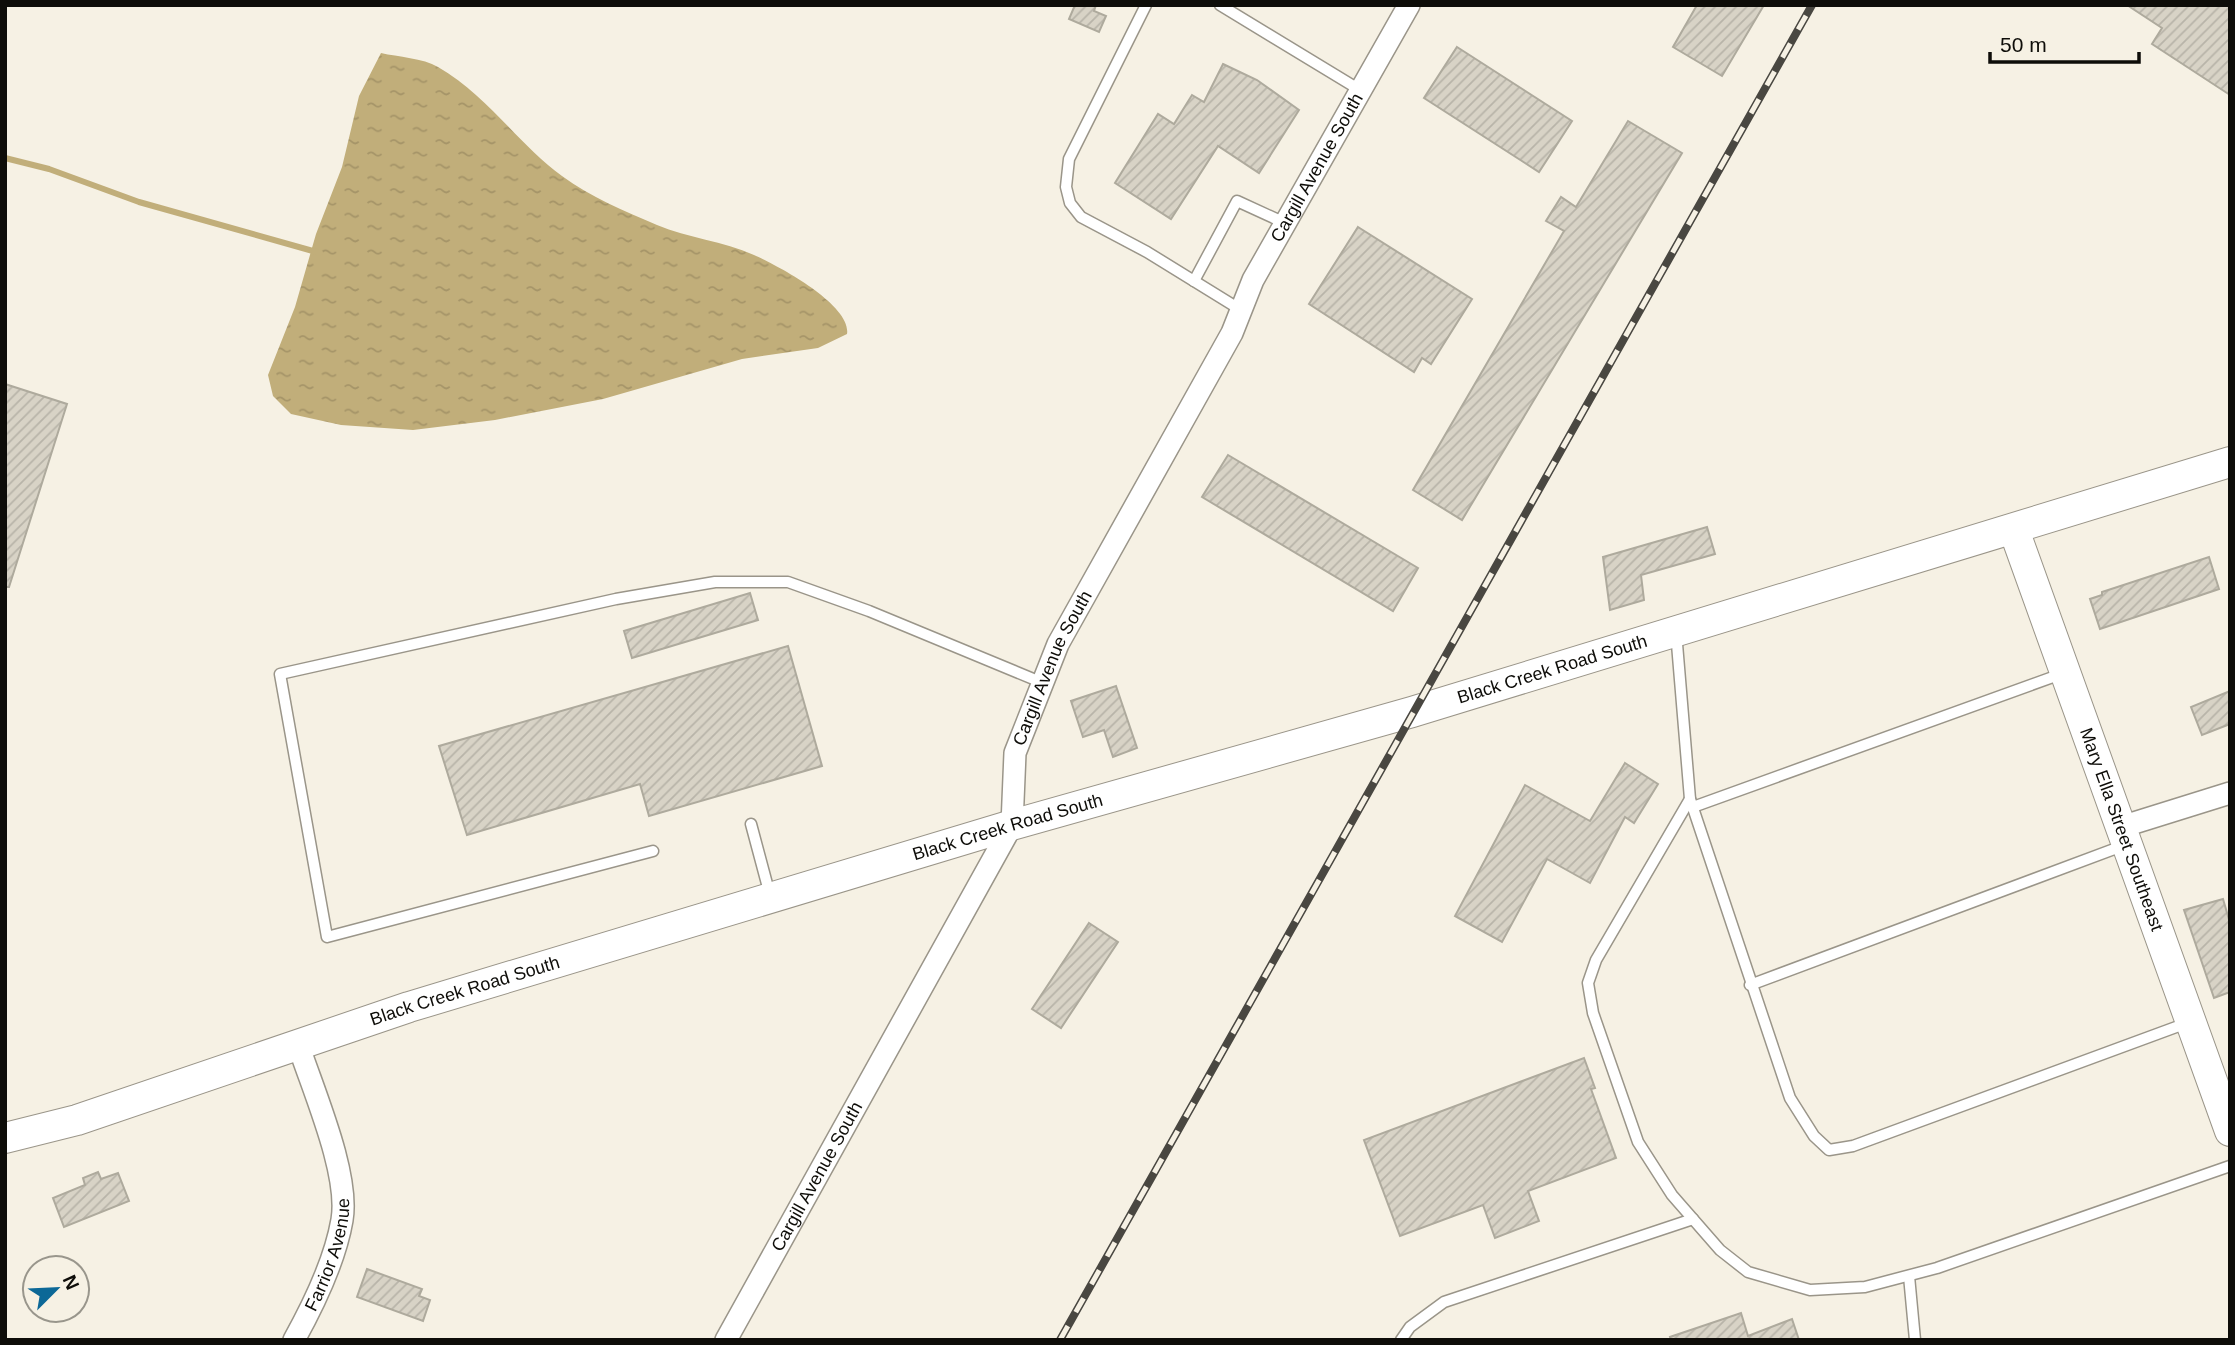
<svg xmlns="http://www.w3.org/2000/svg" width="2235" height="1345" font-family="Arial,sans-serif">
<defs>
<pattern id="water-ripples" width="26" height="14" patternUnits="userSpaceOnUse" patternTransform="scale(1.75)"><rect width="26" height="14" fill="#c1ae7a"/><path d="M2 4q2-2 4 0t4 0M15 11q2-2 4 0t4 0" fill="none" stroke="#a59468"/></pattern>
<pattern id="building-hatch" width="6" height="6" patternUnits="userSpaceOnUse" patternTransform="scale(1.75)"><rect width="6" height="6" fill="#d8d3c6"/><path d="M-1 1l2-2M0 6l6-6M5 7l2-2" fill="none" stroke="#b8b4a9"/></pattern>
</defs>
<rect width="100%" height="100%" fill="#f6f1e4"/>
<path fill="url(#water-ripples)" d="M381 53C398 57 423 58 438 67 486 94 518 144 562 176 590 197 625 211 657 225 688 238 723 241 754 255 777 265 852 305 847 334L818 348 742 359 603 399 495 420 413 430 341 425 291 414 273 396 268 375 295 307 316 234 342 167 359 96Z"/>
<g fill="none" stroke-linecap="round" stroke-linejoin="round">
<path stroke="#c1ae7a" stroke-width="6" d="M5 158 49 169 139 202 320 253"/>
</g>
<g fill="url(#building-hatch)" stroke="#aeaa9d" stroke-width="2">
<path d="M1075 5H1096L1094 11 1106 16 1099 32 1069 19Z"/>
<path d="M1697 5H1764L1722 76 1673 47Z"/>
<path d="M2127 5H2230V95L2152 44 2162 28Z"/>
<path d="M1457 47 1572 121 1539 172 1424 98Z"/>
<path d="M1223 64 1257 80 1299 110 1259 173 1218 146 1171 219 1115 183 1158 114 1174 124 1192 95 1204 102Z"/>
<path d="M1628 121 1682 153 1462 520 1413 490 1564 231 1546 221 1561 197 1576 207Z"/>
<path d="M1358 227 1472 299 1431 364 1422 358 1414 372 1309 304Z"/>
<path d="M5 384 67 404 9 587H5Z"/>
<path d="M1228 455 1418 568 1393 611 1202 497Z"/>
<path d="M1707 527 1715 554 1641 575 1644 600 1610 610 1603 557Z"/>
<path d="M2209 557 2219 589 2100 629 2090 599 2102 595V592Z"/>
<path d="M750 593 758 620 632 658 624 631Z"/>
<path d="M788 646 822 766 649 816 640 784 467 835 439 746Z"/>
<path d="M1116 686 1137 748 1113 757 1104 730 1083 737 1071 701Z"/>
<path d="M2230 691V724L2202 735 2191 707Z"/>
<path d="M1625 763 1658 784 1634 823 1625 817 1590 883 1547 859 1502 942 1455 916 1525 785 1590 821Z"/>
<path d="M2223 899 2230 923V992L2214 998 2184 910Z"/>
<path d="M1089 923 1118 942 1061 1028 1032 1009Z"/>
<path d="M1584 1058 1595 1088 1591 1089 1616 1158 1528 1191 1539 1221 1495 1238 1483 1205 1400 1236 1364 1140Z"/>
<path d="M98 1172 101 1179 118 1173 129 1201 64 1227 53 1198 85 1185 83 1178Z"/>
<path d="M367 1269 422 1289 419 1296 430 1300 423 1321 357 1297Z"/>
<path d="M1741 1313 1748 1336 1792 1319 1799 1340H1671L1670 1337Z"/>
</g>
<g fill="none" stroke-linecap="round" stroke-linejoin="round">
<defs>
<g id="lane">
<path d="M1146 5 1069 159 1066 187 1070 203 1081 217 1147 252 1241 310"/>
<path d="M1220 5 1360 90"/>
<path d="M1194 281 1237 201 1285 223"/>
<path d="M1676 632 1690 799 1790 1098 1814 1136 1829 1150 1853 1146 2187 1023"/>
<path d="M1690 799 1596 960 1588 983 1593 1013 1638 1142 1672 1195 1720 1250 1748 1272 1810 1290 1865 1287 1937 1268 2230 1166"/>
<path d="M1693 807 2064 673"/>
<path d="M751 824 770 895"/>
<path d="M653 851 327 937 280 674 616 599 715 582H788L869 611 1043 683"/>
<path d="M1750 985 2125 845"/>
<path d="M1909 1276 1915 1340"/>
<path d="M1401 1340 1410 1327 1444 1302 1693 1219"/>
</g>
<g id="street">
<path d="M2121 827 2230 793"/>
<path id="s1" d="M294 1340C314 1304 335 1261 342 1220 350 1174 313 1090 298 1044"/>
<path id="s2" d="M726 1340 1012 825 1015 753 1058 644 1232 333 1253 280 1409 5"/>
</g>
<g id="secondary">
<path id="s3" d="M2014 530 2230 1131"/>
<path id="s4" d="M5 1138 77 1120 409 1007 1012 825 1412 712 2230 462"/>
</g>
</defs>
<use href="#lane" stroke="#9a9589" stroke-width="13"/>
<use href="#street" stroke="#9a9589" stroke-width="24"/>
<use href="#secondary" stroke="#9a9589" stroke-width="32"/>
<use href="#lane" stroke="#fff" stroke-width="10"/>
<use href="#street" stroke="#fff" stroke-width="21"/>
<use href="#secondary" stroke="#fff" stroke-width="30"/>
<defs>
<path id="rail" d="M1060 1340 1812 5"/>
</defs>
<use href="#rail" stroke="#494741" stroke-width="8"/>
<use href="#rail" stroke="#f6f1e4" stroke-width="5" stroke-dasharray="16" stroke-linecap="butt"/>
</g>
<g text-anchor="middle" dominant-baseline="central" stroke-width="6" stroke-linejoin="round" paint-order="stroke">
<g font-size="18" fill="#0e0d09" stroke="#f6f1e4">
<text stroke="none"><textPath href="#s2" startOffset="1321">Cargill Avenue South</textPath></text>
<text stroke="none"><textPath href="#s2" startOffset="754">Cargill Avenue South</textPath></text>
<text stroke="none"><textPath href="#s4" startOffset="1617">Black Creek Road South</textPath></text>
<text stroke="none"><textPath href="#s4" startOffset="1050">Black Creek Road South</textPath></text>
<text stroke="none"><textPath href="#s3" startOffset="318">Mary Ella Street Southeast</textPath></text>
<text stroke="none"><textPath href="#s4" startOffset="483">Black Creek Road South</textPath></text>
<text stroke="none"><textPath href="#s2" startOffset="187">Cargill Avenue South</textPath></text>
<text stroke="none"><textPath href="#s1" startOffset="93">Farrior Avenue</textPath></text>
</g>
</g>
<rect width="2235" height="1345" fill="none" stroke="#0e0d09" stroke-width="14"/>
<g transform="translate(56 1289) rotate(66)"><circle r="33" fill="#f6f1e4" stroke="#99968c" stroke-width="2"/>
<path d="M0-5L12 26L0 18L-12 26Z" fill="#0c6897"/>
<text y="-10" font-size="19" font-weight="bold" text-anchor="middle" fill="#0e0d09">N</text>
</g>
<path d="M1990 52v10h149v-10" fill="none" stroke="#0e0d09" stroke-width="3.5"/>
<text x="2000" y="52" font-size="21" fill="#0e0d09" stroke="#f6f1e4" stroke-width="5" paint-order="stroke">50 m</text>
</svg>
